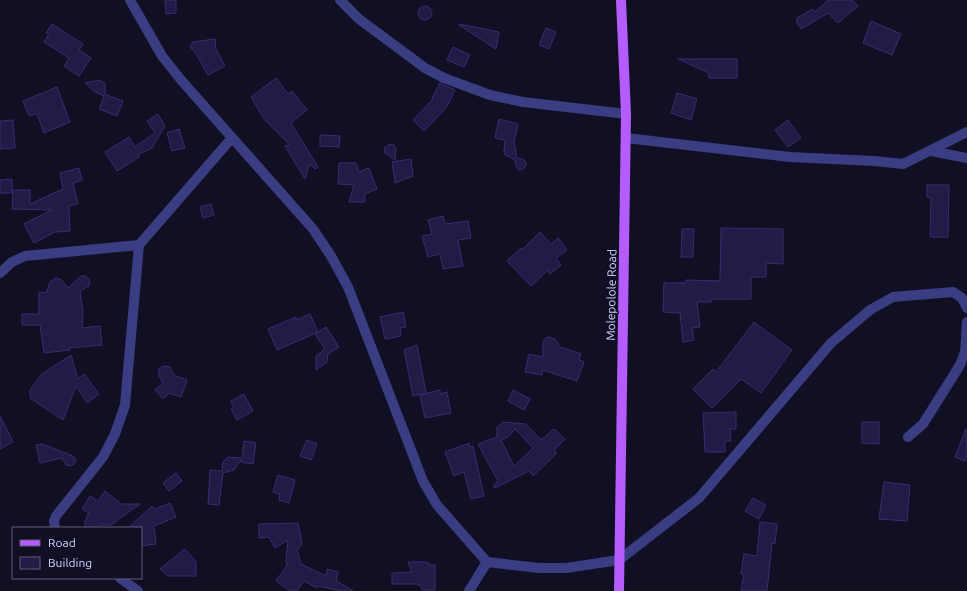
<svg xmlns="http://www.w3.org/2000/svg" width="967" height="591" font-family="Ubuntu,sans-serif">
<rect width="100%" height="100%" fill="#110f24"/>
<g fill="#211b45" stroke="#362e71" fill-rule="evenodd">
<path d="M165 0H176V13L166 14Z"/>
<path d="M828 0H852L858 6 838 23 828 13 801 29 797 23V18L813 9 815 12Z"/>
<circle cx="425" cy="13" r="7"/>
<path d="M871 21 901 34 892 55 863 43Z"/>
<path d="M52 24 83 44 79 50 91 58 79 76 64 66 69 58 44 42 49 34 46 33Z"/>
<path d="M459 24 499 32 496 49 459 25Z"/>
<path d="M546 28 556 32 549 49 539 45Z"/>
<path d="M215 39 216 49 225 66 208 75 196 54 190 47 193 42Z"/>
<path d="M453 47 470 55 464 67 447 60Z"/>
<path d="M678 59H737V78H709V73Z"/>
<path d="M276 78 288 94 292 91 307 110 291 123 318 167 315 169 311 165 309 166 305 179 285 146 290 145 264 119 251 97Z"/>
<path d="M100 80 105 84V94L123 101 117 116 99 109 104 96 95 92 85 83Z"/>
<path d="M440 83 455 90 446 108 424 131 413 120 433 99 432 98Z"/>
<path d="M57 87 70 122 44 133 37 114 29 116 23 101Z"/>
<path d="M677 93 697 99 691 120 671 113Z"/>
<path d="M158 114 165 126 152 148 139 154V157L117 171 105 152 129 137 135 147 155 133 147 121Z"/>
<path d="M499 119 518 124 514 142 516 150V157L524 160 526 162V165L523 169 519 170 516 166 515 160 505 155 504 151 505 140 495 138Z"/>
<path d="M13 120 15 148 0 149V121Z"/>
<path d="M788 120 801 138 788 147 775 130Z"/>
<path d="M179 129 185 148 172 151 167 133Z"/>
<path d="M320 135 340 136 339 147 320 146Z"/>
<path d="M390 144 394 145 396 148 395 160 385 153 384 148Z"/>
<path d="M411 159 413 176 395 183 392 162Z"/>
<path d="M339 163H356L359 172 369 168 377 189 365 194V202H349L354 185 338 184Z"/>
<path d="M79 168 82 180 73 183 78 204 69 206 70 231 55 232 34 243 24 224 52 210 12 209 13 190H30V204L63 189 60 173Z"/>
<path d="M12 179V193H0V180Z"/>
<path d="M927 185H949L948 237H930L931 198 927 197Z"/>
<path d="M211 204 214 215 203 218 200 207Z"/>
<path d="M443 216 445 224 468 221 471 238 458 240 463 266 443 269 440 254 428 257 422 236 432 234 428 220Z"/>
<path d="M721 228 783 229V264L766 263V277H751V299H711V302H697L700 327 692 328 694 340 683 342 680 313 663 312 664 283H686V280L720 281Z"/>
<path d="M682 229H694L693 257H681Z"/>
<path d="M540 232 551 244 558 238 567 250 556 258 561 265 550 274 548 270 531 286 507 261 521 248 522 250Z"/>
<path d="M81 276H86L90 281 89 286 80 291 83 311 82 328 100 326 102 345 69 348 70 350 44 353 40 325H22V314H39V292L46 293 50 282 56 278 62 280 68 288Z"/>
<path d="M403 312 406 327 400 328 401 336 385 339 380 317Z"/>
<path d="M310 314 318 332 277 350 268 329 296 317V320Z"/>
<path d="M754 322 792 350 761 393 741 379 712 408 693 389 713 369 716 372Z"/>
<path d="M326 327 339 347 328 354 327 362 316 370V356L325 349 315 334Z"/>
<path d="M550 337 556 340 560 347 581 354 579 360 584 362 577 381 543 370 542 375 525 372 529 354 543 357V342L546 338Z"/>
<path d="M417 345 426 393 413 396 404 350Z"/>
<path d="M71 355 78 379 84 374 99 394 87 403 76 386 63 420 30 398V390L42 374Z"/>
<path d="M163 366 170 367 174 375 187 380 181 397 169 393 163 399 155 390 163 383 158 374 159 369Z"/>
<path d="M440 390V394L447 392 451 413 425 418 420 395Z"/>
<path d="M513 390 530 399 524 410 508 401Z"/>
<path d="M244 394 253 411 237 420 231 409 234 407 231 401Z"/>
<path d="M736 412V429H730L731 441H725V452H705L703 413Z"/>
<path d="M0 416 13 442 0 449Z"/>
<path d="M503 422 526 424 541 440 554 429 565 439 554 450 557 453 533 476 529 471 495 488 493 486 498 481 478 444 497 437V427ZM515 429 533 448 514 466 501 440 509 436Z"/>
<path d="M862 422H879V444L862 443Z"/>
<path d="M966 429 967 455 965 461 955 457Z"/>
<path d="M307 440 317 444 311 460 300 456Z"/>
<path d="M244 441 256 443 253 464 241 462V460L234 470 223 473 219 505 208 504 210 470 222 471 223 462 228 457 242 458Z"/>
<path d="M469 443 470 447 473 446 484 496 471 499 464 472 454 476 445 452Z"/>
<path d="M42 444 73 456 76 460 74 464 71 466 66 465 62 458 40 463 36 445Z"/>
<path d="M176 473 182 481 169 491 163 483Z"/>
<path d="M278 475 295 480 289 503 279 500 280 494 273 492Z"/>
<path d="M884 482 910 485 907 521 879 519Z"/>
<path d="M105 491 121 504H140L111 525H100L98 528H85V521L89 513 82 509 90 496 98 501Z"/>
<path d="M753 498 766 505 759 519 745 511Z"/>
<path d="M170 503 176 517 154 526 156 544 141 546V528H128L152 506 155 509Z"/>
<path d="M760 522 777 524 775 544 772 543 767 591H741L744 575 741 574 744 554 757 556Z"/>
<path d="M298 523 302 543 301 546 297 550 301 564 326 576 327 569 338 572 336 581 352 590V591H341L318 586 317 588 304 581 297 591H290L276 581 287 565 286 561 288 540 275 548 269 537 259 538V524Z"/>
<path d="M185 549 196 562V576H168L160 569Z"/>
<path d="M408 562H426V563H429V565H435V590H422V586H419V584H392V573L412 572Z"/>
</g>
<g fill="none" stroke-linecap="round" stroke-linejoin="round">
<g stroke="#3b3d82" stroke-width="10">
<path d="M130 0 162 56 181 80 313 229 331 256 348 287 423 481 437 505 487 562 469 591"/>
<path d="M340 0 359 19 425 68 444 78 490 95 523 102 626 114"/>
<path d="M626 138 790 157 874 161 903 164 967 132"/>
<path d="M931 151 967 158"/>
<path d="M0 273 12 262 25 256 139 245"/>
<path d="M908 437 923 424 960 365 965 352 967 322"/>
<path d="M55 528 54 521 56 516 103 457 115 434 125 405 139 245 231 139"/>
<path d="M487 562 539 568H566L619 560 699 498 831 343 870 310 893 297 953 292 962 298 967 308"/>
<path d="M120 578 138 591"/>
</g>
<path stroke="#b45cfc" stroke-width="10" d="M619 591 626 114 621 0"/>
</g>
<g text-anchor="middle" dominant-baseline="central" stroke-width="3" stroke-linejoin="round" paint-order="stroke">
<g font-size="12" fill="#d5d3fe" stroke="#110f24">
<text transform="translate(611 295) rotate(-89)">Molepolole Road</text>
</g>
</g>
<rect x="12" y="527" width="130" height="52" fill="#110f24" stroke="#5f5d7b"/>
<rect x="20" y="540" width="20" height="6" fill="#b45cfc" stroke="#5f5d7b"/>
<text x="48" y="547" font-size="12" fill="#d5d3fe">Road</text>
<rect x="20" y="557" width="20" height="12" fill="#211b45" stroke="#5f5d7b"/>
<text x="48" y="567" font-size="12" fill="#d5d3fe">Building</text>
</svg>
